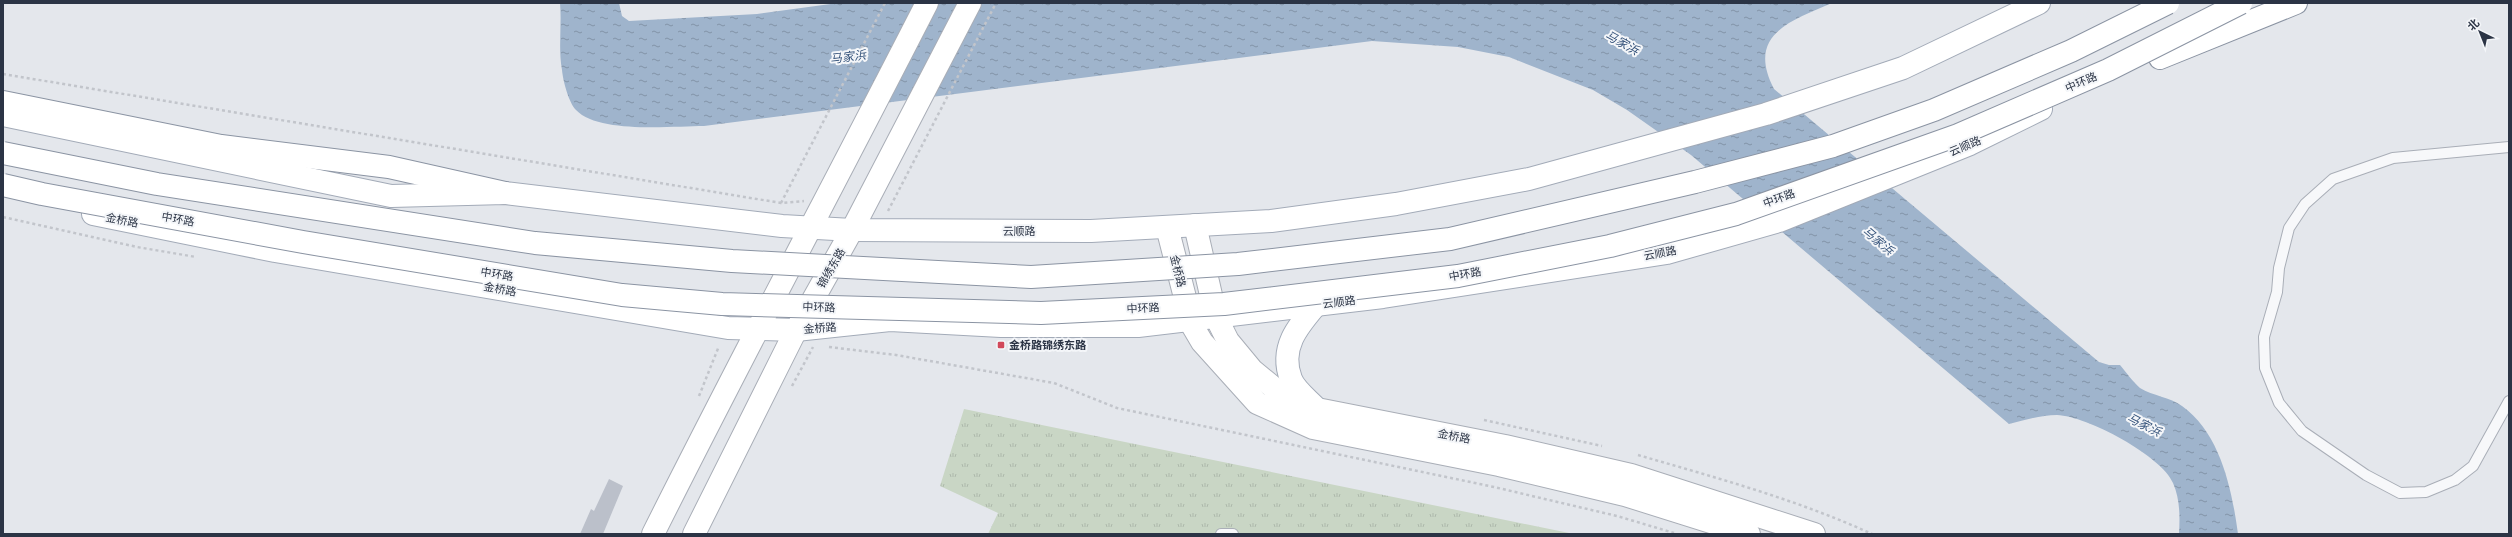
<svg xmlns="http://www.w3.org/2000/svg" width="2512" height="537" font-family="'Public Sans','Noto Sans SC',sans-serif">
<defs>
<pattern id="park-tufts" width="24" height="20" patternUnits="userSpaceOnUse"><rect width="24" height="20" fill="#c9d6c5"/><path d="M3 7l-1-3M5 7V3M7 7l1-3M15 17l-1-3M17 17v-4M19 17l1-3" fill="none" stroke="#adb8ab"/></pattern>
<pattern id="water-ripples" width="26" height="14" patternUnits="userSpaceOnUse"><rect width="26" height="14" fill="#9fb4cc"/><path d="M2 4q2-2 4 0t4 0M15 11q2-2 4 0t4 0" fill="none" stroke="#8293a7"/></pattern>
</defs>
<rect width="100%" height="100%" fill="#e4e7ec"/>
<path fill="url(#park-tufts)" d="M964 409 1574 534H988L998 513 940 486Z"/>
<path fill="url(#water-ripples)" d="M560 3H619L622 16 629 21 757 14 838 3H1832C1790 21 1746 35 1774 89L2099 362 2109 365H2120C2126 372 2133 382 2140 388 2153 396 2170 397 2182 406 2221 434 2232 490 2238 534H2179C2180 516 2180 499 2173 483 2162 456 2087 416 2057 415 2041 415 2025 420 2009 424L1691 155 1627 110 1593 90 1509 57 1458 47 1372 41 704 126C672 126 599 134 576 110 569 103 563 81 562 70 558 48 562 25 560 3Z"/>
<path fill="#bbc0ca" d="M609 479 623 486 603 534H580L591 509 594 511Z"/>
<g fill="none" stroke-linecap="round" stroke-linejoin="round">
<defs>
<g id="service">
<path d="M2509 147 2393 158 2333 179 2305 204 2289 228 2279 268 2277 292 2264 337 2265 368 2279 403 2302 431 2366 475 2400 493 2426 492 2455 480 2473 466 2509 401"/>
<path d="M1221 534H1233"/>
</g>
<g id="secondary">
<path d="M1195 225 1216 317 1228 341 1252 370 1280 393 1317 409 1505 446 1631 475 1814 534"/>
<path d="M1167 227 1192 325 1202 342 1257 403 1313 428 1499 465 1625 495 1749 534"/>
<path d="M653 534C742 356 836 181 927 3"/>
<path d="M694 534 796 330 852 230 970 3"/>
</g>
<g id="primary">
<path d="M3 115 391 196 505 193 782 226 852 230 1091 231 1271 221 1396 204 1529 179 1766 114 1903 68 2039 3"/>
<path d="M93 214 275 251 728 328 796 330 890 320 1001 326H1138L1383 297 1667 253 1779 221 1970 144 2041 109"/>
<path d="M1316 305C1298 326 1279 348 1291 379 1295 390 1309 400 1317 409"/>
</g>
<g id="trunk">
<path d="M2160 58 2296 3"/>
<path d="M3 102 221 146 389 167 505 193"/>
</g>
</defs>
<use href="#service" stroke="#a9aeb7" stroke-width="12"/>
<use href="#secondary" stroke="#a9aeb7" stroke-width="24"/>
<use href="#primary" stroke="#a3abb8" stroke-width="24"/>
<use href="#trunk" stroke="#8b94a3" stroke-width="24"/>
<g stroke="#c2c5cb" stroke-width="2.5" stroke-dasharray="3 3" stroke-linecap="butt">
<path d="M3 74 781 203 804 201"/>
<path d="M781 203 885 3"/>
<path d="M888 211 996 3"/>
<path d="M3 217 137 247 196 257"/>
<path d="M829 347 896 355 1054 383 1117 408 1494 487 1617 516 1674 533"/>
<path d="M792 386 813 347"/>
<path d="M699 396 719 346"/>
<path d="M1484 420 1602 446"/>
<path d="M1638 455C1717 478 1798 500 1872 534"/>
</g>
<use href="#service" stroke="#f7f8fa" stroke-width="10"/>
<use href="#secondary" stroke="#fff" stroke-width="22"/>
<use href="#primary" stroke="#fff" stroke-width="22"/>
<use href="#trunk" stroke="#fff" stroke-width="22"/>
<defs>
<g id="trunk-bridge">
<path d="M3 153 157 184 535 243 732 261 1031 277 1238 264 1450 239 1695 182 1833 146 1934 110 2071 51 2168 3"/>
<path d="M3 185 42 194 303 242 622 295 722 304 1041 313 1224 304 1458 276 1610 246 1736 214 1958 135 2108 70 2241 3"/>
</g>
</defs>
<use href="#trunk-bridge" stroke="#8b94a3" stroke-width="24" stroke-linecap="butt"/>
<use href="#trunk-bridge" stroke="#fff" stroke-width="22"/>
</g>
<rect fill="#d1495b" stroke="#f4f6f9" stroke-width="1.5" x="997" y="341" width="8" height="8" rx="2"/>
<g text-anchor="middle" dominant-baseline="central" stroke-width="4" stroke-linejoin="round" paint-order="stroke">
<g font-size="11" fill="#2b3445" stroke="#f4f6f9">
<text transform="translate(2081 82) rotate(-23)">中环路</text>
<text transform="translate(1965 146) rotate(-23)">云顺路</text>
<text transform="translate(1779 198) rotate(-20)">中环路</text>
<text transform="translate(178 219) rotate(10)">中环路</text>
<text transform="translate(122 220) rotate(11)">金桥路</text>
<text x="1019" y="231">云顺路</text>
<text transform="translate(1660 253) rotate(-11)">云顺路</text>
<text transform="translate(831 268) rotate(-60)">锦绣东路</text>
<text transform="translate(1178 271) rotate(76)">金桥路</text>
<text transform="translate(497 274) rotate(9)">中环路</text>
<text transform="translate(1465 274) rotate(-10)">中环路</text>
<text transform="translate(500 289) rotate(10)">金桥路</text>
<text transform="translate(1339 302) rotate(-7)">云顺路</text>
<text transform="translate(819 307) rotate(2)">中环路</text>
<text transform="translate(1143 308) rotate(-3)">中环路</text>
<text transform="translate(820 328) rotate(-4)">金桥路</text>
<text transform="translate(1454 436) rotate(11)">金桥路</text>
</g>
<g font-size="11" font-weight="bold" fill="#2b3445" stroke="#f4f6f9" text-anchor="start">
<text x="1009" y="345">金桥路锦绣东路</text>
</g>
<g font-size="12" font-style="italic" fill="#34527a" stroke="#f4f6f9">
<text transform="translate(1622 43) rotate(29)">马家浜</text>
<text transform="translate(848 57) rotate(-7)">马家浜</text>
<text transform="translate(1878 241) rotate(40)">马家浜</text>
<text transform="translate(2144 425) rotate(27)">马家浜</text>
</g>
</g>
<rect width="2512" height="537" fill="none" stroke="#2b3445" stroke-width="8"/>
<g transform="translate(2480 32) rotate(317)" stroke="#f4f6f9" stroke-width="3" paint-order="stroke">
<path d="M0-3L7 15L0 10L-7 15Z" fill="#2b3445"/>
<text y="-6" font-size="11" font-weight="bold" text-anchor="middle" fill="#2b3445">北</text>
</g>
</svg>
